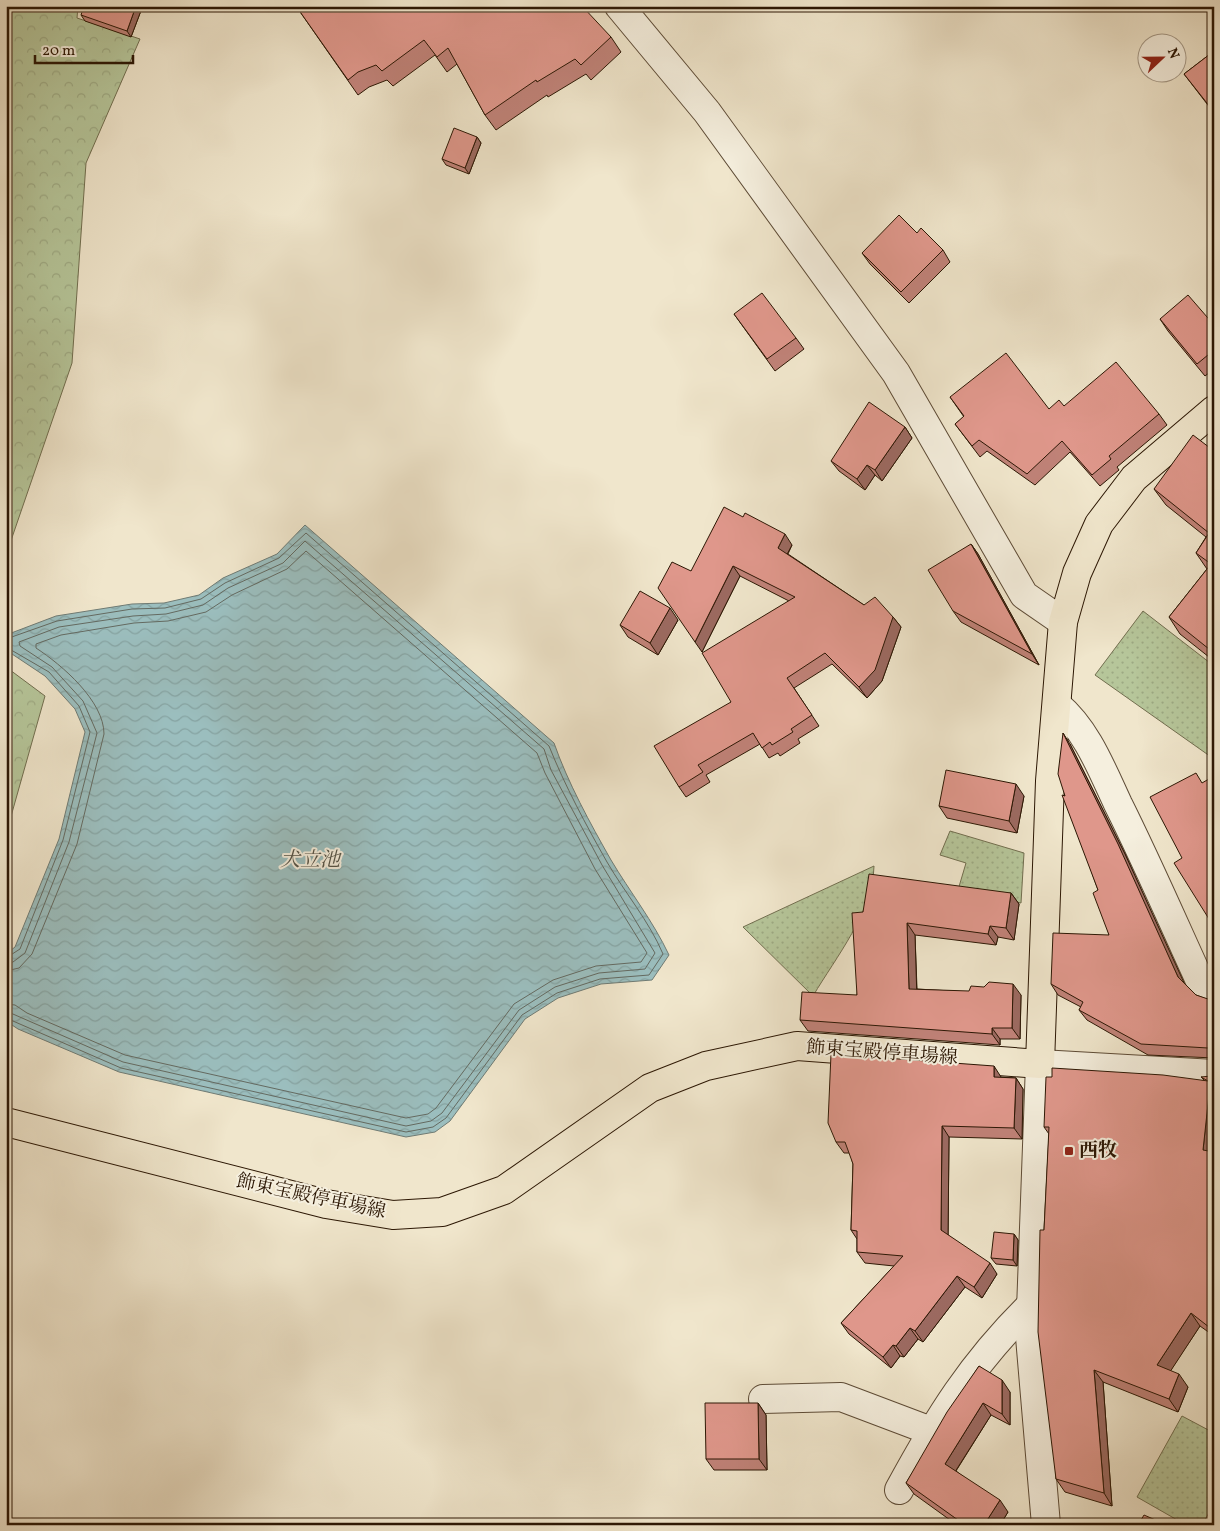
<svg xmlns="http://www.w3.org/2000/svg" width="1220" height="1531" font-family="Vollkorn,'Noto Serif JP',serif">
<defs>
<pattern id="grass-dots" width="8" height="8" patternUnits="userSpaceOnUse" patternTransform="scale(1.25)"><rect width="8" height="8" fill="#b6c69a"/><path d="M2 2h.1M6 6h.1" fill="none" stroke="#9da983" stroke-width="1.8" stroke-linecap="round"/></pattern>
<pattern id="forest-crowns" width="20" height="18" patternUnits="userSpaceOnUse" patternTransform="scale(1.25)"><rect width="20" height="18" fill="#b6c69a"/><path d="M2 6a3 3 0 1 1 6 0M12 15a3 3 0 1 1 6 0" fill="none" stroke="#9da983"/></pattern>
<pattern id="water-waves" width="16" height="10" patternUnits="userSpaceOnUse" patternTransform="scale(1.25)"><rect width="16" height="10" fill="#9bbebe"/><path d="M0 5q4-4 8 0t8 0" fill="none" stroke="#86a3a2"/></pattern>
</defs>
<rect width="100%" height="100%" fill="#f0e6cc"/>
<filter id="stains"><feTurbulence type="fractalNoise" baseFrequency=".004" numOctaves="4"/><feColorMatrix values="0 0 0 0 .2 0 0 0 0 .09 0 0 0 0 .02 0 0 0 .5 -.17"/></filter>
<radialGradient id="worn" r=".72"><stop offset=".6" stop-color="#630" stop-opacity="0"/><stop offset="1" stop-color="#630" stop-opacity=".3"/></radialGradient>
<g fill="url(#grass-dots)" stroke="#716e4f">
<path d="M1143 611 1214 666V759L1095 675Z"/>
<path d="M950 831 1024 853 1021 903 958 890 966 863 940 855Z"/>
<path d="M874 866C873 912 836 957 813 996L743 927Z"/>
<path d="M1182 1416 1214 1433V1504L1202 1525H1186L1137 1497Z"/>
</g>
<g fill="url(#forest-crowns)" stroke="#716e4f">
<path d="M6 6H78L77 18 140 39 86 163 72 363 6 555Z"/>
<path d="M6 667 45 696 6 834Z"/>
</g>
<path fill="url(#water-waves)" stroke="#6f7b74" d="M305 525 554 743C568 783 590 823 611 860 630 892 653 921 669 955L652 980 601 984 558 998 525 1019 450 1121 435 1132 406 1137 119 1072 18 1029 6 1021V954L15 947 59 839 85 732 75 709 45 676 6 650V635L56 616 132 604 164 603 199 595 223 578 277 554Z"/>
<g fill="none" stroke-linecap="round" stroke-linejoin="round">
<g stroke="#646a61" stroke-width="1">
<path d="M6 639 57 621 132 609 165 608 201 599 225 583 279 558 306 533 549 746C565 786 586 825 607 862 625 893 649 921 663 954L649 975 600 979 557 993 522 1015 446 1118 433 1127 406 1132 121 1068 6 1018"/>
<path d="M6 647 49 672 79 706 90 732 63 840 20 949 6 958"/>
<path d="M6 964 13 962 25 953 69 842 97 733 83 701 52 667 20 646 19 642 59 627 133 616 166 614 203 605 228 588 283 563 305 541 544 749 551 770 602 865 655 953 645 969 599 973 555 987 519 1010 442 1113 431 1121 406 1126 123 1062 6 1011"/>
<path d="M6 971 19 968 32 954 77 844 104 734C104 701 62 665 36 648V644L61 635 134 623 168 621 206 612 232 595 287 569 306 551 537 753 545 773 595 869 647 953 641 962 596 966 553 980 514 1004 436 1108 428 1114 406 1118 125 1055 27 1013 15 1005 6 1004"/>
</g>
<defs>
<g id="minor">
<path d="M619 6 707 112 896 373 1024 595 1063 622"/>
<path d="M1057 705C1087 730 1102 770 1118 804 1147 862 1173 922 1200 981L1214 994"/>
<path d="M763 1399 841 1397 931 1431"/>
<path d="M899 1490C938 1418 972 1363 1031 1305"/>
<path d="M1046 1525 1030 1337 1040 1064 1214 1074"/>
</g>
<path id="major" d="M6 1122 326 1204 393 1215 442 1212 504 1190 650 1088 706 1066 797 1046 1040 1064 1050 781 1063 622 1077 573 1099 524 1134 478 1214 410"/>
</defs>
<use href="#minor" stroke="#5d4b36" stroke-width="30"/>
<use href="#major" stroke="#2c1704" stroke-width="30"/>
<use href="#minor" stroke="#f5efde" stroke-width="28"/>
<use href="#major" stroke="#f0e6cc" stroke-width="28"/>
</g>
<g fill="#c08278" stroke="#2c1704">
<path d="M296 6 611 37 621 52 591 80 586 74 548 97 547 95 496 130 485 115 457 64 447 72 435 55 393 86 387 80 369 87 358 95Z"/>
<path d="M142 8 131 37 85 21 81 15Z"/>
<path d="M1214 51V113L1184 74Z"/>
<path d="M477 137 481 143 469 174 446 165 442 159Z"/>
<path d="M917 233 943 250 950 262 909 303 870 264 862 253Z"/>
<path d="M734 314 796 338 804 349 775 371Z"/>
<path d="M1160 319 1214 325V369L1205 376 1168 331Z"/>
<path d="M950 397 1049 409 1064 406 1159 414 1167 425 1117 467 1119 470 1100 486 1070 452 1035 485 987 451 980 457 955 424 964 417Z"/>
<path d="M905 427 912 438 882 481 875 475 865 490 839 471 831 461Z"/>
<path d="M1214 451V661L1180 634 1169 617 1207 569 1196 553 1206 537 1166 505 1154 489Z"/>
<path d="M971 544 978 554 1039 665 961 622 953 611Z"/>
<path d="M792 545 788 554 864 605 893 617 901 627 882 681 867 698 832 664 794 688 819 726 798 739 800 743 780 756 778 753 769 758 760 744 706 775 710 782 686 797 679 787 731 702 789 601 740 576 702 652 691 571Z"/>
<path d="M678 620 658 655 628 637 620 625Z"/>
<path d="M1070 744 1125 854 1183 982 1196 995 1214 1002V1058L1148 1055 1087 1020 1079 1010 1081 1007 1058 995 1051 984 1109 935 1098 890 1065 796Z"/>
<path d="M1024 796 1017 833 947 818 939 806Z"/>
<path d="M1011 893 1019 904 1014 940 998 937 996 945 915 935 917 989 1021 995 1020 1039H1000V1045L808 1031 800 1020 857 995 863 912Z"/>
<path d="M1001 1077 1016 1078 1023 1089 1022 1139 949 1137 948 1235 997 1274 982 1298 965 1287 923 1342 918 1339 904 1357 900 1356 891 1368 849 1334 841 1323 894 1266 865 1263 857 1252V1239L851 1230 853 1164 850 1153H844L836 1142Z"/>
<path d="M1201 1077 1214 1080V1336L1200 1326 1170 1371 1188 1387 1178 1412 1103 1382 1112 1506 1065 1492 1056 1479 1044 1230 1049 1134 1044 1127 1204 1080Z"/>
<path d="M1014 1234 1018 1240 1017 1266 996 1264 991 1258Z"/>
<path d="M979 1366 1010 1392V1425L991 1415 956 1471 1008 1512 1000 1525H957L914 1494 906 1483Z"/>
<path d="M758 1403 766 1415 767 1470H714L706 1459Z"/>
</g>
<g fill="#9c6a61" stroke="#2c1704">
<path d="M136 6H140L142 8 131 37 127 31Z"/>
<path d="M477 137 481 143 469 174 465 168Z"/>
<path d="M905 427 912 438 882 481 875 470Z"/>
<path d="M867 465 875 475 865 490 857 479Z"/>
<path d="M785 534 792 545 785 558 778 548Z"/>
<path d="M971 544 978 554 1039 665 1032 654Z"/>
<path d="M733 566 740 576 702 652 695 642Z"/>
<path d="M670 608 678 620 658 655 650 643Z"/>
<path d="M893 617 901 627 882 681 867 698 859 687Z"/>
<path d="M1063 733 1070 744 1125 854 1186 987 1178 977Z"/>
<path d="M1016 784 1024 796 1017 833 1009 821Z"/>
<path d="M1011 893 1019 904 1014 940 1006 928Z"/>
<path d="M907 923 915 935 917 1000 909 989Z"/>
<path d="M990 926 998 937 996 945 988 934Z"/>
<path d="M1013 984 1021 995 1020 1039 1012 1028Z"/>
<path d="M992 1028 1000 1039V1045L992 1034Z"/>
<path d="M994 1066 1001 1077 1002 1088 994 1077Z"/>
<path d="M1211 1076 1214 1080V1147L1212 1163 1203 1150Z"/>
<path d="M1016 1078 1023 1089 1022 1139 1014 1128Z"/>
<path d="M942 1126 949 1137 948 1241 941 1230Z"/>
<path d="M1014 1234 1018 1240 1017 1266 1013 1260Z"/>
<path d="M990 1263 997 1274 982 1298 974 1287Z"/>
<path d="M957 1276 965 1287 923 1342 915 1331Z"/>
<path d="M1191 1313 1200 1326 1166 1378 1157 1365Z"/>
<path d="M910 1328 918 1339 904 1357 896 1346Z"/>
<path d="M893 1345 900 1356 891 1368 883 1357Z"/>
<path d="M1094 1370 1103 1382 1112 1506 1104 1493Z"/>
<path d="M1179 1374 1188 1387 1178 1412 1169 1399Z"/>
<path d="M1002 1380 1010 1392V1425L1002 1414Z"/>
<path d="M758 1403 766 1415 767 1470 759 1459Z"/>
<path d="M983 1403 991 1415 953 1475 945 1464Z"/>
<path d="M1000 1500 1008 1512 1000 1525H984Z"/>
</g>
<g fill="#df978b" stroke="#2c1704">
<path d="M84 6H136L127 31 81 15Z"/>
<path d="M296 6H582L611 37 581 65 575 59 537 82 536 80 485 115 448 48 437 57 424 40 382 71 376 65 358 72 348 80Z"/>
<path d="M1214 51V112L1184 74Z"/>
<path d="M454 128 477 137 465 168 442 159Z"/>
<path d="M899 215 917 233 921 228 943 250 901 292 862 253Z"/>
<path d="M762 293 796 338 767 359 734 314Z"/>
<path d="M1188 295 1214 325V350L1197 364 1160 319Z"/>
<path d="M1006 353 1049 409 1059 400 1064 406 1116 362 1159 414 1109 456 1111 459 1092 475 1062 441 1027 474 979 440 972 446 955 424 964 416 950 397Z"/>
<path d="M869 402 905 427 875 470 867 465 857 479 831 461Z"/>
<path d="M1193 435 1214 451V653L1169 617 1211 564 1196 553 1209 533 1154 489Z"/>
<path d="M724 507 743 517 745 513 785 534 778 548 864 605 875 597 893 617 875 670 859 687 825 653 787 678 812 715 791 729 793 732 772 745 770 742 762 748 753 733 698 765 703 772 679 787 654 746 731 702 702 653 795 597 733 566 695 642 658 588 672 562 691 571Z"/>
<path d="M971 544 1032 654 953 611 928 570Z"/>
<path d="M640 591 670 608 650 643 620 625Z"/>
<path d="M1063 733 1118 844 1178 977 1196 995 1208 999 1214 1002V1051L1208 1048 1141 1044 1079 1010 1083 1002 1051 984 1053 933 1109 935 1093 893 1098 890 1062 795 1065 796 1058 774Z"/>
<path d="M946 770 1016 784 1009 821 939 806Z"/>
<path d="M1196 773 1202 783 1214 776V927L1174 863 1182 858 1150 797Z"/>
<path d="M869 874 1011 893 1006 928 990 926 988 934 907 923 909 989 969 991 971 986 984 987 989 982 1013 984 1012 1028H992V1034L800 1020 802 992 857 995 852 913 863 912Z"/>
<path d="M831 1054 994 1066V1077L1016 1078 1014 1128 942 1126 941 1230 990 1263 974 1287 957 1276 915 1331 910 1328 896 1346 893 1345 883 1357 841 1323 903 1256 857 1252V1231L851 1230 853 1164 845 1142H836L828 1123Z"/>
<path d="M1052 1068 1163 1075 1208 1081 1201 1077 1211 1076 1203 1150 1214 1152V1331L1191 1313 1157 1365 1179 1374 1169 1399 1094 1370 1104 1493 1056 1479 1038 1332 1040 1230H1044L1049 1127H1044L1046 1077H1052Z"/>
<path d="M994 1232 1014 1234 1013 1260 991 1258Z"/>
<path d="M979 1366 1002 1380V1414L983 1403 945 1464 1000 1500 984 1525H965L906 1483 947 1412Z"/>
<path d="M705 1403H758L759 1459H706Z"/>
<path d="M1144 1515 1167 1525H1138Z"/>
</g>
<rect fill="#8f2418" stroke="#f5efde" stroke-width="2" x="1064" y="1146" width="10" height="10" rx="2.5"/>
<g text-anchor="middle" dominant-baseline="central" stroke-width="4" stroke-linejoin="round" paint-order="stroke">
<g font-size="19" fill="#2c1704" stroke="#f5efde">
<text transform="translate(882 1053) rotate(4)">飾東宝殿停車場線</text>
<text transform="translate(311 1197) rotate(12)">飾東宝殿停車場線</text>
</g>
<g font-size="19" font-weight="bold" fill="#2c1704" stroke="#f5efde" text-anchor="start">
<text x="1079" y="1151">西牧</text>
</g>
<g font-size="20" font-style="italic" fill="#535145" stroke="#f5efde">
<text x="310" y="861">犬立池</text>
</g>
</g>
<rect width="1220" height="1531" fill="none" stroke="#f0e6cc" stroke-width="25"/>
<rect x="8" y="8" width="1205" height="1516" fill="none" stroke="#2c1704" stroke-width="2.5"/>
<rect x="12" y="12" width="1195" height="1506" fill="none" stroke="#2c1704"/>
<g transform="translate(1162 58) rotate(68)"><circle r="24" fill="#f5efde" stroke="#a59987"/>
<path d="M0-4L9 19L0 12L-9 19Z" fill="#8f2418"/>
<text y="-8" font-size="14" font-weight="bold" text-anchor="middle" fill="#2c1704">N</text>
</g>
<path d="M35 55v8h98v-8" fill="none" stroke="#2c1704" stroke-width="2.5"/>
<text x="42" y="55" font-size="15" fill="#2c1704" stroke="#f5efde" stroke-width="4" paint-order="stroke">20 m</text>
<rect width="100%" height="100%" filter="url(#stains)"/>
<rect width="100%" height="100%" fill="url(#worn)"/>
</svg>
